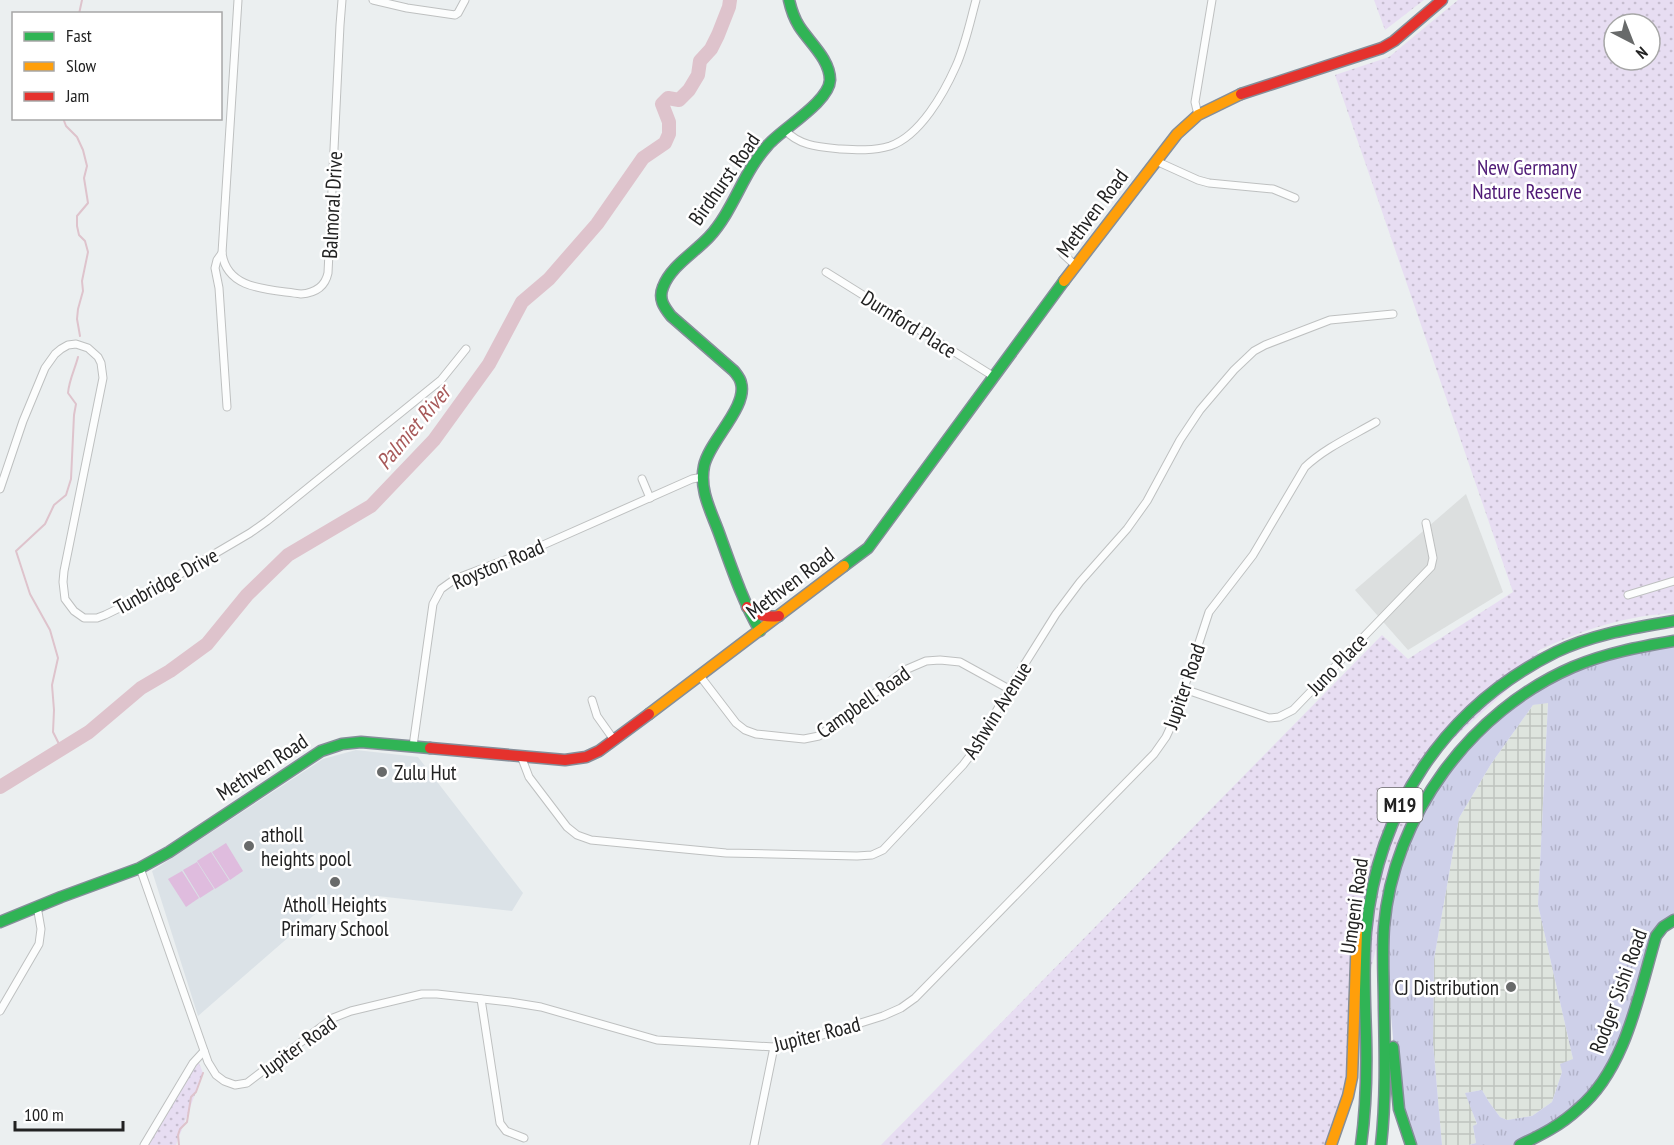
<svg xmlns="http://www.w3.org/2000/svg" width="1674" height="1145" font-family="'PT Sans Narrow',sans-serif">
<defs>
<pattern id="industrial-grid" width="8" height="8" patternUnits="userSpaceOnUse" patternTransform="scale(1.5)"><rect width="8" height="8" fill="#dee4de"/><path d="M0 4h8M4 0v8" fill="none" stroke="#bec3be"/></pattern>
<pattern id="grass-tufts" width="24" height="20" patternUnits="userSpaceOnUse" patternTransform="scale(1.5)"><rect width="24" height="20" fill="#ced0e9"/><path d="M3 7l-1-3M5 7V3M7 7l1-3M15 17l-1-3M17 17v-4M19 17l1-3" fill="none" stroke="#b1b2c8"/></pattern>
<pattern id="park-dots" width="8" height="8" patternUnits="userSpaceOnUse" patternTransform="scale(1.5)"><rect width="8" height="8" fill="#e7ddf2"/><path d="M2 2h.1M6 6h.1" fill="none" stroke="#c6bdcf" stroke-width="1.8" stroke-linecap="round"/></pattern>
</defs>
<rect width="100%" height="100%" fill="#ebeff0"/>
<path fill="#dcdfdf" d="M1466 494 1503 592 1408 650 1355 590Z"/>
<path fill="url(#industrial-grid)" d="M1548 702 1538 905 1573 1059 1562 1072 1552 1102 1532 1116 1507 1120 1500 1117 1489 1102 1482 1090 1466 1093 1477 1125 1473 1126 1476 1143 1469 1145H1442L1433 1043 1434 959 1459 818 1491 764 1533 705Z"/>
<path fill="#dbe2e7" d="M356 750 418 757 523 893 512 911 377 896 336 900 321 909 198 1016 152 871 323 759Z"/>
<path fill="url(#grass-tufts)" d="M1674 642V919L1661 928 1622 1043 1577 1111 1516 1145H1469L1476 1143 1473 1126 1477 1124 1465 1093 1482 1090 1489 1102 1500 1117 1507 1120 1532 1116 1552 1102 1562 1072 1560 1064 1573 1059 1538 905 1548 703 1533 705 1491 764 1459 818 1434 959 1433 1043 1442 1145H1412L1397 1083 1391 1015 1388 904 1416 817 1475 735 1572 669Z"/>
<g fill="url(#park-dots)" fill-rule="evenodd">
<path d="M1374 0H1424L1385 30Z"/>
<path d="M1458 0H1674V613C1623 616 1583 630 1537 651L1540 660 1418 771 1354 1041 1340 1122 1327 1145H881L1382 635 1408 659 1513 592 1335 75 1389 57ZM1614 24H1650V60H1614Z"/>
<path d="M197 1058 203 1073 176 1145H144Z"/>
</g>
<g fill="#dfbcde">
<path d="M226 843 243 871 230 880 212 852Z"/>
<path d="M211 852 229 880 215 889 197 861Z"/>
<path d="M197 862 214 889 200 898 183 870Z"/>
<path d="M182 871 199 898 186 907 168 879Z"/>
</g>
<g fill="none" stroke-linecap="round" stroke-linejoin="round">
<g stroke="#dec3cc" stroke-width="2">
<path d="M79 14 82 0"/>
<path d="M63 118 66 126 77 137 83 150 87 166 84 178 88 203 77 216V226L79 235 85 241 88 252 82 281 83 291 78 309 77 319 80 336"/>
<path d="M62 750 53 732 54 710 52 685 58 658 50 630 30 594 16 551 45 524 54 505 66 495 71 479 74 415 76 404 68 393C69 380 75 369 78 357"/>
<path d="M179 1145 178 1135 180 1129 187 1122 191 1097 196 1092 203 1073"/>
</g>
<path stroke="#dec3cc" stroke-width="14" d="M0 787 89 732 141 688 170 671 207 644 247 595 288 555 371 506 434 440 489 364 522 302 549 279 597 224 643 158 665 143 669 134V122L662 104 668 98 679 100 689 90 698 75 700 61 711 49 718 35 729 7 730 0"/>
<defs>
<g id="street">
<path d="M238 0 222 253C227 291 270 289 301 294 315 293 325 287 328 273L340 25 342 0"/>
<path d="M373 0 407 8 455 15 458 13 465 0"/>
<path d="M1198 115 1195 102 1212 0"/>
<path d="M785 130C799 146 820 147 840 149 857 150 873 151 890 146 920 136 944 93 956 66 965 46 970 22 976 0"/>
<path d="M1156 161 1198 180 1209 183 1273 189 1295 198"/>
<path d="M222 253 217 260 215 268 219 288 227 407"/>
<path d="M1063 254 1076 266"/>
<path d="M826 272 993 376"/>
<path d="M642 479 650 498"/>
<path d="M0 489 23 421 45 368 55 354 61 349 68 345 76 344 88 348 98 357 101 363 103 378 64 571 63 582 65 599 74 611 84 618H97L105 615 136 600 250 533 267 521 441 380 466 349"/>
<path d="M1628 595 1674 581"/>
<path d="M700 676 736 723 745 730 756 734 804 739 819 736 905 670 926 661 940 660 960 662 1009 689"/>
<path d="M1184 689 1269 718 1279 717 1293 710 1431 567 1433 558 1426 523"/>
<path d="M592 700 597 716 614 740"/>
<path d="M413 746 433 604 441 589 455 579 534 549 692 479 703 477"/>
<path d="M521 756 529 777 567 827 577 835 591 840 726 853 857 856 872 855 883 850 963 765 973 752 1009 689 1056 614 1080 582 1127 529 1147 501 1180 440 1200 410 1234 370 1254 351 1265 345 1330 320 1393 314"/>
<path d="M140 868 208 1062 216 1075 224 1081 235 1085 247 1083 333 1018 351 1011 422 994H437L510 1002 541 1007 657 1040 774 1047 797 1043 883 1016 901 1008 915 998 1154 754 1166 737 1173 722 1209 612 1253 555 1305 467C1325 448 1352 436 1376 422"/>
<path d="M481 999 500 1123 506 1131 524 1138"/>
<path d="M0 1011 39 944 41 929 37 906"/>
<path d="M144 1145 193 1063 204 1051"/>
<path d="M754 1145 774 1047"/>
</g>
<g id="fast">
<path d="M844 566 868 548 1064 281"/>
<path d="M760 631C742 600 731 566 719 533 711 511 699 490 704 466 709 441 748 407 741 383 740 378 737 375 734 371L671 316C664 307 658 299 663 287 671 266 694 253 709 237 734 210 743 172 768 145 783 128 829 102 830 80 830 59 809 42 799 26 794 18 791 9 789 0"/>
<path d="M0 922 61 897 140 868 169 852 321 751 342 744 361 742 430 748"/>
<path d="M1393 1047 1399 1109 1411 1145"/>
<path d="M1361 1145C1366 1109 1367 1073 1366 1036 1365 1002 1363 966 1366 932 1377 809 1445 707 1556 652 1593 634 1634 628 1674 621"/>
<path d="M1381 1145C1386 1100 1385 1054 1384 1009 1384 982 1382 954 1384 927 1393 816 1471 711 1573 667 1606 653 1639 647 1674 641"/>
<path d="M1520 1145C1541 1135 1561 1125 1578 1109 1626 1069 1639 993 1656 936L1663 927 1674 920"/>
</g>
<g id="slow">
<path d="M1064 281 1177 134 1198 115 1241 94"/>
<path d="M649 714 844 566"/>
<path d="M1331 1145 1348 1096 1352 1077 1357 932"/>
</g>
<g id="jam">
<path d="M1241 94 1382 48 1394 41 1442 0"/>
<path d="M747 607C757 615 766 618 779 616"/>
<path d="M430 748 565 760 586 757 599 751 649 714"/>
</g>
</defs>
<use href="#street" stroke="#bec0c0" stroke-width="9"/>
<use href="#fast" stroke="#858e99" stroke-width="13"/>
<use href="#slow" stroke="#858e99" stroke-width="13"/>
<use href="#jam" stroke="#858e99" stroke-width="13"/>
<use href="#street" stroke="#fcfdfd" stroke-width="7"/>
<use href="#fast" stroke="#30b455" stroke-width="10"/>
<use href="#slow" stroke="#ff9f0a" stroke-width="10"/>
<use href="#jam" stroke="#e5322d" stroke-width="10"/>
</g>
<g fill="#686a6a" stroke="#fff" stroke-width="2">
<circle cx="382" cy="772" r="6"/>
<circle cx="249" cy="846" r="6"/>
<circle cx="335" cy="882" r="6"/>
<circle cx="1511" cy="987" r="6"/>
</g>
<g text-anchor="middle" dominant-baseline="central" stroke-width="5" stroke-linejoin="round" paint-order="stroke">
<rect fill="#fff" stroke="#646464" stroke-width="1.5" x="1377.5" y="788" width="45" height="34" rx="4.5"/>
<g font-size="20" font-weight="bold" fill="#222">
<text x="1400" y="805">M19</text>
</g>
<g font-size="21" fill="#4f1a76" stroke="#fff">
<text x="1527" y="167">New Germany<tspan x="1527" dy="24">Nature Reserve</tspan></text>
</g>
<g font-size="21" fill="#222" stroke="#fff">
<text transform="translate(724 179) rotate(-55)">Birdhurst Road</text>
<text transform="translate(332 205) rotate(-87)">Balmoral Drive</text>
<text transform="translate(1092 213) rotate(-53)">Methven Road</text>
<text transform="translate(909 324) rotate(32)">Durnford Place</text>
<text transform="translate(498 564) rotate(-23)">Royston Road</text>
<text transform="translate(166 581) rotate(-29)">Tunbridge Drive</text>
<text transform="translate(790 583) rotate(-37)">Methven Road</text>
<text transform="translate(1337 664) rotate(-46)">Juno Place</text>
<text transform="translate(1184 686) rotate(-71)">Jupiter Road</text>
<text transform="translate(863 702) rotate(-35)">Campbell Road</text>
<text transform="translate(997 710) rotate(-58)">Ashwin Avenue</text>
<text transform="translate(262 767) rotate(-33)">Methven Road</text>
<text transform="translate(1354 906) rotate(-82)">Umgeni Road</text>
<text transform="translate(1618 991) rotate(-70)">Rodger Sishi Road</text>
<text transform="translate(817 1034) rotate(-14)">Jupiter Road</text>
<text transform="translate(298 1046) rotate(-36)">Jupiter Road</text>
</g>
<g font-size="21" fill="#222" stroke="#fff" text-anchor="start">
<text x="394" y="772">Zulu Hut</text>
<text x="261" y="834">atholl<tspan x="261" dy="24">heights pool</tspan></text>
<text x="335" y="904" text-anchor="middle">Atholl Heights<tspan x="335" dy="24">Primary School</tspan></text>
<text x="1499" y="987" text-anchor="end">CJ Distribution</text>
</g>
<g font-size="22" font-style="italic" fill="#a75959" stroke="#fff">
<text transform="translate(413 427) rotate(-50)">Palmiet River</text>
</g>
</g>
<rect x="12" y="12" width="210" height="108" fill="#ffffff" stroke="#a7a7a7" stroke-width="1.5"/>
<rect x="24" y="32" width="30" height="9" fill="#30b455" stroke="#a7a7a7" stroke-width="1.5"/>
<text x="66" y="42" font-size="18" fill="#222222">Fast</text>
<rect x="24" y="62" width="30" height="9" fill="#ff9f0a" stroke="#a7a7a7" stroke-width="1.5"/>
<text x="66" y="72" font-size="18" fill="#222222">Slow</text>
<rect x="24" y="92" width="30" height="9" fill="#e5322d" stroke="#a7a7a7" stroke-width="1.5"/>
<text x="66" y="102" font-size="18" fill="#222222">Jam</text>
<g transform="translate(1632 42) rotate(138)"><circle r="28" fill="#ffffff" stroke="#a7a7a7" stroke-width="1.5"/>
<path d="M0-4.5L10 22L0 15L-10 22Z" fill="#686a6a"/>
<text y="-9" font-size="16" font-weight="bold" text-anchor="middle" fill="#222222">N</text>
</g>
<path d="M15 1121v9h108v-9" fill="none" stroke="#222222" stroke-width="3"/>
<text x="24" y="1121" font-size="18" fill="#222222" stroke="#ffffff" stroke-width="4.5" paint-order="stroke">100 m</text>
</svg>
